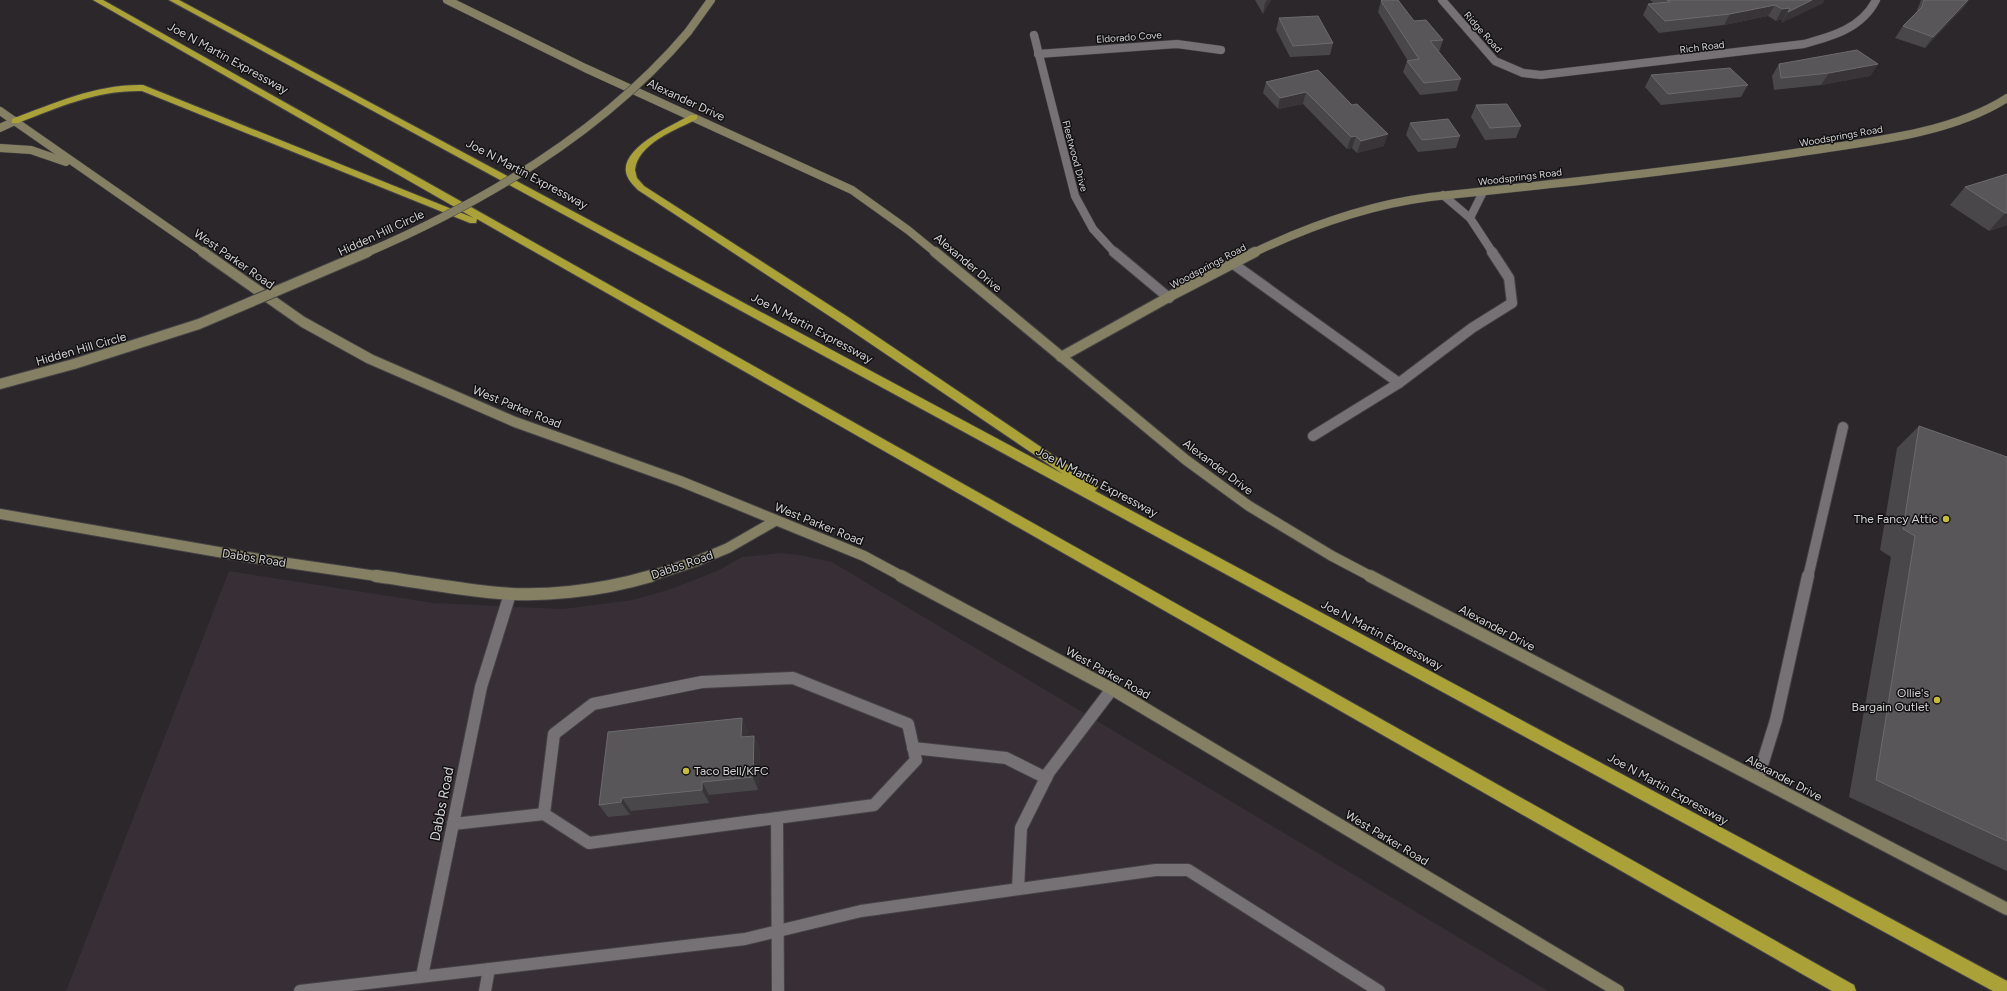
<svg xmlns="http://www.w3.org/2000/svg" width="2007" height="991" font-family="Figtree,sans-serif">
<rect width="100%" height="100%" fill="#2b272a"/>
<path fill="#372e36" d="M780 553 800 555 832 562 1548 991H66L229 571 434 603 563 609 632 600 671 589 719 570 742 557Z"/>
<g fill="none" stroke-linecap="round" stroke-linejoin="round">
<defs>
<g id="lane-far2">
<path d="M1483 192 1470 218 1493 253"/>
<path d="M1443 195 1470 218"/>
</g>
<g id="lane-far1">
<path d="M1232 263 1399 383"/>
<path d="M1313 436 1399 383 1472 328 1512 303 1509 278 1492 252"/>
<path d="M1808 577 1843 427"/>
</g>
<g id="lane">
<path d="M793 678 908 724 916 760 874 805 589 843 544 814 554 734 593 704 702 682Z"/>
<path d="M913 748 1006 758 1046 778"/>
<path d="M1758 778 1776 720 1808 576"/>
<path d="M777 818 778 991"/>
<path d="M453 824 544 814"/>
<path d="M1018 889 1021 828 1049 772 1112 689"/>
<path d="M300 991 745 939 861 911 1156 870H1188L1379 991"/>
<path d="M485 991 489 969"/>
</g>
<g id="street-far2">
<path d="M1442 0 1495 61 1523 73 1541 75 1804 44C1833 36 1862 28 1876 0"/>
<path d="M1034 35 1075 196 1093 229 1115 253"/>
<path d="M1038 54 1177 44 1221 50"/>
</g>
<path id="street-far1" d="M1114 252 1169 298"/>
<path id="street" d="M422 976 481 687 510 594"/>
<g id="secondary-far2">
<path d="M447 0 585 68 852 190 908 230 936 253"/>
<path d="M688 32 711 0"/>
<path d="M0 111 204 253"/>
<path d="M0 128 15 121"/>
<path d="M0 148 31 150 66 162"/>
<path d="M1253 253C1309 226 1368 205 1430 197 1554 184 1678 171 1801 152 1867 142 1951 134 2007 98"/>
</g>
<g id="secondary-far1">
<path d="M203 252 303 322 370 359 515 422 680 481 864 556 903 577"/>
<path d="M935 252 1186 460 1249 506 1332 556 1372 577"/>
<path d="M1061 357 1176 293 1255 252"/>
<path d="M0 384 74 364"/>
<path d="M0 514 247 557 383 577"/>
<path d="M648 577 697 561 728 548 775 521"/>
</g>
<g id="secondary">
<path d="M376 576C413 581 451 588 488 592 541 598 600 591 651 576"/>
<path d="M901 576 1112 689 1618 991"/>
<path d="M1370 576 2007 909"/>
</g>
<g id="highway">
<path d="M93 0H103L1854 985 1856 991H1832L477 219 476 223H470L142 91C97 90 59 107 18 123H12V119C55 103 96 84 143 85L474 218Z"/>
<path d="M169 0H179L1063 474 840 323 638 190C633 185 627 179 626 172 622 147 673 125 691 115H697V119C676 130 638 143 635 170L637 178 644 186 848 317 1096 484 1098 487 1095 491 2007 981V991H1993Z"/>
</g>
</defs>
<use href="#lane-far2" stroke="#454245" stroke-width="9"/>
<use href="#lane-far1" stroke="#454245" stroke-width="12"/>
<use href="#lane" stroke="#454245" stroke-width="14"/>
<use href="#street-far2" stroke="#454245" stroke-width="9"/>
<use href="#street-far1" stroke="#454245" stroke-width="12"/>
<use href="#street" stroke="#454245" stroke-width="14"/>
<use href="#secondary-far2" stroke="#454245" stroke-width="9"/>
<use href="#secondary-far1" stroke="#454245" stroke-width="12"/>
<use href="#secondary" stroke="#454245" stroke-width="14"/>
<use href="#highway" stroke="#454245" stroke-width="2"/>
<use href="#lane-far2" stroke="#757175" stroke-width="8"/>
<use href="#lane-far1" stroke="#757175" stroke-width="10"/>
<use href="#lane" stroke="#757175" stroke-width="12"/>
<use href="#street-far2" stroke="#757175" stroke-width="8"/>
<use href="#street-far1" stroke="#757175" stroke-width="10"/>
<use href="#street" stroke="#757175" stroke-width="12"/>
<use href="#secondary-far2" stroke="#858063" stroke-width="8"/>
<use href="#secondary-far1" stroke="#858063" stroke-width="10"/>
<use href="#secondary" stroke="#858063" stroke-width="12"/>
<use href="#highway" fill="#aaa239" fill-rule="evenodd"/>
<defs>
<path id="secondary-bridge-far1" d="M366 253C485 202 603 132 688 32"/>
<path id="secondary-bridge" d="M74 364 199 324 368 252"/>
</defs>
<use href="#secondary-bridge-far1" stroke="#454245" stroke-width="9" stroke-linecap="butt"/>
<use href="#secondary-bridge" stroke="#454245" stroke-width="12" stroke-linecap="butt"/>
<use href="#secondary-bridge-far1" stroke="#858063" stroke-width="8"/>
<use href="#secondary-bridge" stroke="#858063" stroke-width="10"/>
</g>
<g fill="#4a474a">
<path d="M1255 0H1271L1263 14Z"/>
<path d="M1650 0H1824L1823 3 1781 23 1783 19 1776 21 1768 16 1724 25 1659 33 1643 15 1648 4H1654Z"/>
<path d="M1921 0H1969L1964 7 1925 48 1895 38 1903 26 1916 13Z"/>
<path d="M1381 1 1414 21 1443 40 1439 52 1461 79 1457 91 1420 95 1403 72 1407 61H1408L1378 12Z"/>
<path d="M1279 18 1333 43 1330 55 1290 57 1276 30Z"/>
<path d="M1779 64H1878L1870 76 1821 85 1774 90 1772 76Z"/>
<path d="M1318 70 1384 146 1357 153 1352 148 1347 149 1303 104 1278 109 1263 93 1266 82Z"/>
<path d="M1651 75 1748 85 1741 97 1661 105 1645 87Z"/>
<path d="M1476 105 1521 126 1516 138 1485 140 1471 117Z"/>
<path d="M1410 123 1460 136 1456 148 1418 152 1406 135Z"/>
<path d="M2007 174V225L1989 231 1950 205 1965 187Z"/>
<path d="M1919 426 2007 457V871L1849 797 1891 557 1880 550 1897 448Z"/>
<path d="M742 718 748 732 747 737 754 736 760 750 758 790 709 795V803L631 811 630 815 608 817 599 805Z"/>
</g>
<g fill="#383437">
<path d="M1267 0H1271L1263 14 1265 3Z"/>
<path d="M1812 0H1824L1823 3 1781 23 1788 12Z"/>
<path d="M1968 0H1969L1964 7 1925 48 1933 37Z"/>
<path d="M1775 5 1768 16 1724 25 1730 14Z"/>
<path d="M1790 8 1783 19 1776 21 1782 9Z"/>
<path d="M1878 64 1870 76 1821 85 1829 73Z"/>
<path d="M1306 92 1303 104 1278 109 1280 98Z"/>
<path d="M1388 134 1384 146 1357 153 1361 141Z"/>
<path d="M1356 136 1352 148 1347 149 1351 137Z"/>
<path d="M2005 213H2007V225L1989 231Z"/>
<path d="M742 718 748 732 747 751 741 737Z"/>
<path d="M754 736 760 750 758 790 753 777Z"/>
<path d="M702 782 709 795V803L702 790Z"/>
<path d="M622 798 631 811 630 815 621 802Z"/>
</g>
<g fill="#595659" stroke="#6c6a6c">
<path d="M1382 0H1398L1414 21 1426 20 1443 40 1430 41 1461 79 1424 83 1407 61 1419 59 1381 1Z"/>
<path d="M1667 0H1812L1788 12 1790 8 1782 9 1775 5 1730 14 1665 21 1648 4 1670 2Z"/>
<path d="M1924 0H1968L1933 37 1903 26 1922 7Z"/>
<path d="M1318 16 1333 43 1293 46 1279 18Z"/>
<path d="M1857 50 1878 64 1829 73 1781 78 1779 64Z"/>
<path d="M1730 68 1748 85 1668 94 1651 75Z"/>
<path d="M1318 70 1352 105 1357 104 1388 134 1361 141 1356 136 1351 137 1306 92 1280 98 1266 82Z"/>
<path d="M1507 104 1521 126 1490 128 1476 105Z"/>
<path d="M1448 119 1460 136 1422 140 1410 123Z"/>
<path d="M2007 174V213H2005L1965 187Z"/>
<path d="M1919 426 2007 457V841L1876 780 1915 536 1903 529Z"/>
<path d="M742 718 741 737 754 736 753 777 702 782V790L622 798 621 802 599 805 608 732Z"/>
</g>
<g fill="#c5bc3d" stroke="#121112" stroke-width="1.5">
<circle cx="1946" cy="519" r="4"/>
<circle cx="1937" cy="700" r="4"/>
<circle cx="686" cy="771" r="4"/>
</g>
<g text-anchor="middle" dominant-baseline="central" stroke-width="3" stroke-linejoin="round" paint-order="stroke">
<g font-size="10" fill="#d4d2d4" stroke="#121112">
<text transform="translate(1483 32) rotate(48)">Ridge Road</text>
<text transform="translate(1129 37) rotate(-4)">Eldorado Cove</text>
<text transform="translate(1702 47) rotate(-7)">Rich Road</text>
<text transform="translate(1841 136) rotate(-10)">Woodsprings Road</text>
<text transform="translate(1075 156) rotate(75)">Fleetwood Drive</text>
<text transform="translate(1520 177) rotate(-7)">Woodsprings Road</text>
<text transform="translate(1208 266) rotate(-28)">Woodsprings Road</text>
</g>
<g font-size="12" fill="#d4d2d4" stroke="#121112">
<text transform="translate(228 58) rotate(29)">Joe N Martin Expressway</text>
<text transform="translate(686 100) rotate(25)">Alexander Drive</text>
<text transform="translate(527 174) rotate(28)">Joe N Martin Expressway</text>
<text transform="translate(381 233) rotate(-25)">Hidden Hill Circle</text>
<text transform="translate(234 259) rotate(35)">West Parker Road</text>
<text transform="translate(968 263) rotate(40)">Alexander Drive</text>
<text transform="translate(812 328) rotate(28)">Joe N Martin Expressway</text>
<text transform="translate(81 349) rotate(-16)">Hidden Hill Circle</text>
<text transform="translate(517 407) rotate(22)">West Parker Road</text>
<text transform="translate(1218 467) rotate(37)">Alexander Drive</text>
<text transform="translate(1097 482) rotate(28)">Joe N Martin Expressway</text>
<text transform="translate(819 524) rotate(22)">West Parker Road</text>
<text transform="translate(254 558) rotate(9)">Dabbs Road</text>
<text transform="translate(682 565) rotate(-19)">Dabbs Road</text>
<text transform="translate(1497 628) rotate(28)">Alexander Drive</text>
<text transform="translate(1382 635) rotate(28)">Joe N Martin Expressway</text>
<text transform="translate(1108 673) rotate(29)">West Parker Road</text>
<text transform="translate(1784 778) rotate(28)">Alexander Drive</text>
<text transform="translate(1668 789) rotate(29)">Joe N Martin Expressway</text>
<text transform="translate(1387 838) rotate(31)">West Parker Road</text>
</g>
<g font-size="12" fill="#d4d2d4" stroke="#121112" text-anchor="end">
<text x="1938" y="519">The Fancy Attic</text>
<text x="1929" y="693">Ollie's<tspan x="1929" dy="14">Bargain Outlet</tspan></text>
<text x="694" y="771" text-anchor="start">Taco Bell/KFC</text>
</g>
<g font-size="14" fill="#d4d2d4" stroke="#121112">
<text transform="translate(442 804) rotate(-79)">Dabbs Road</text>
</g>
</g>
</svg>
